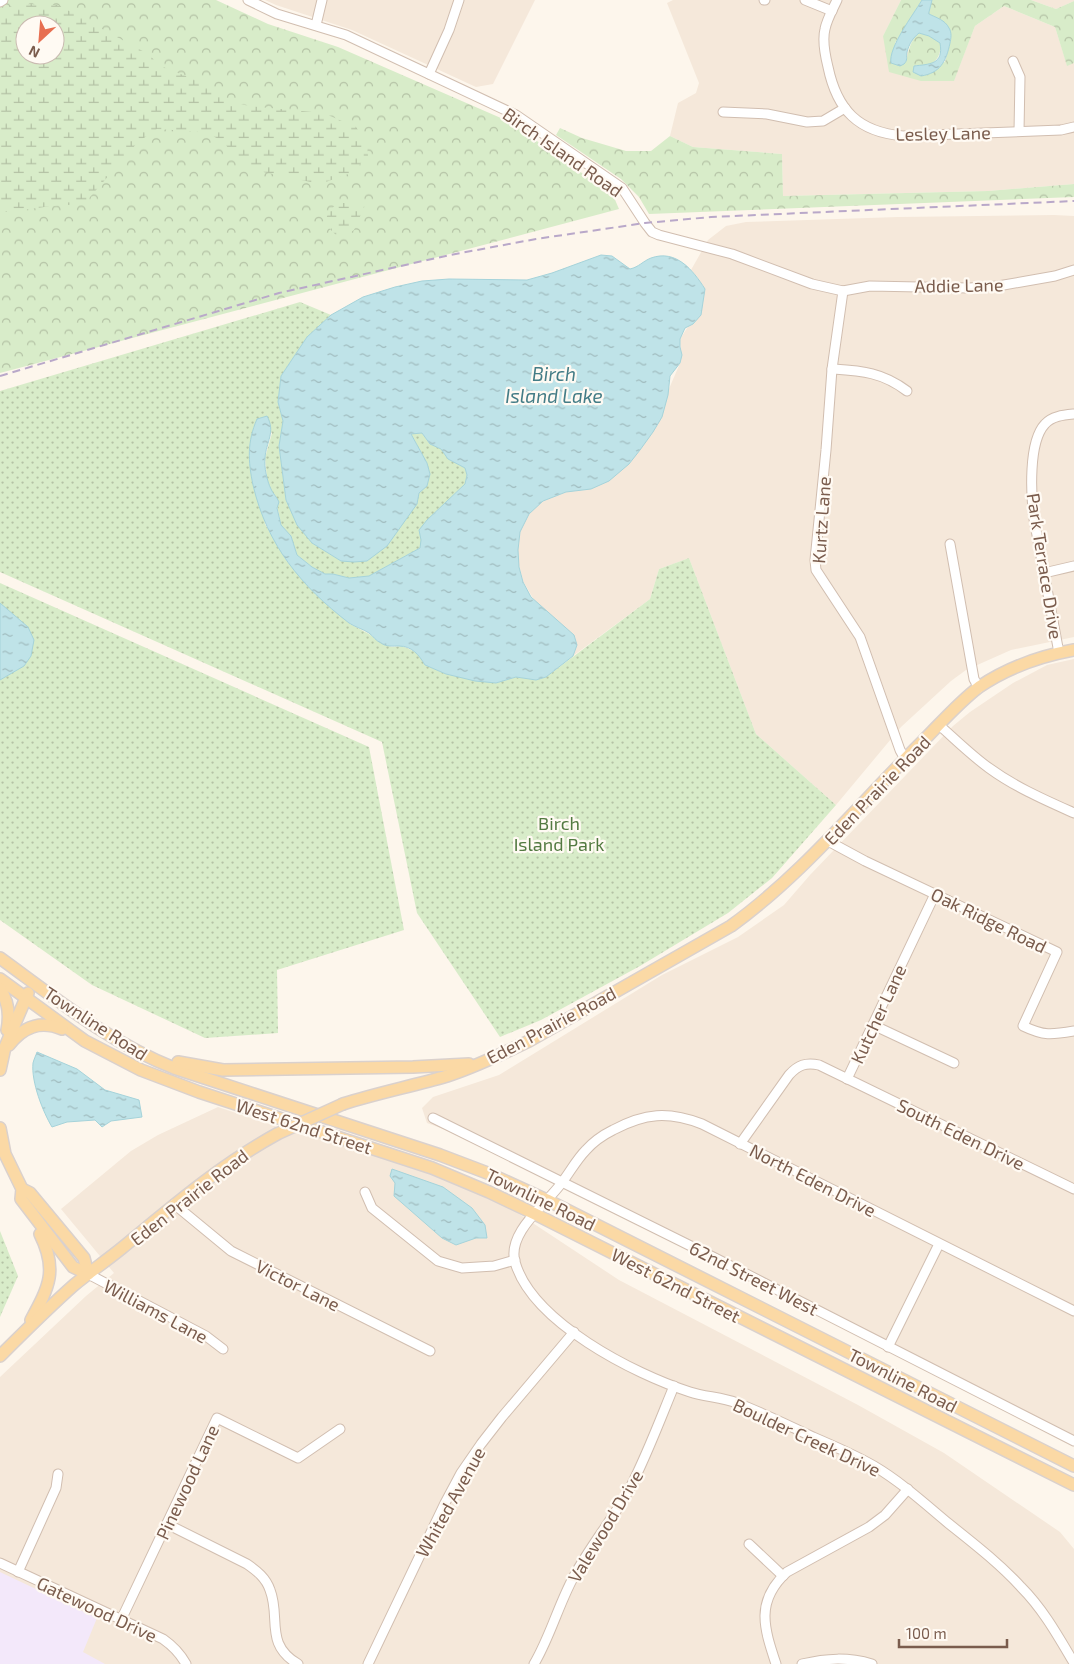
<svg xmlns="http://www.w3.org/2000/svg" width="1074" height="1664" font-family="'Exo 2',sans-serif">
<defs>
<pattern id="green-dots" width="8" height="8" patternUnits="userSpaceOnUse" patternTransform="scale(1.25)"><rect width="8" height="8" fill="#d8ecc9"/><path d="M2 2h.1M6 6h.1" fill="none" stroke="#b4c2a5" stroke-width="1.8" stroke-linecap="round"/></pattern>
<pattern id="forest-crowns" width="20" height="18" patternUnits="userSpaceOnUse" patternTransform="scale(1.25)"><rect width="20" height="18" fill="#d8ecc9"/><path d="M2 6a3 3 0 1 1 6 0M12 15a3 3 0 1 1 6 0" fill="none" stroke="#b4c2a5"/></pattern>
<pattern id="wetland-marsh" width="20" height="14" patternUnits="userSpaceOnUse" patternTransform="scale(1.25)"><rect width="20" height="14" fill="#d8ecc9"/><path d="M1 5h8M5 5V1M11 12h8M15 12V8" fill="none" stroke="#b4c2a5"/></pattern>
<pattern id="water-ripples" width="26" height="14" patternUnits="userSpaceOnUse" patternTransform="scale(1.25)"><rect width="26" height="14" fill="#bfe3e8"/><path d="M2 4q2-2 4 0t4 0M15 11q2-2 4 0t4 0" fill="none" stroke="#a0bbbe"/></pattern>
</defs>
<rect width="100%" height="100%" fill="#fdf6ec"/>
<g fill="#f5e8da">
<path d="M265 0H535L493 84 476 87 352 30 276 5Z"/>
<path d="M673 0H901L883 36 954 80 975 26 1004 6 1055 27 1067 65 1074 63V184L988 191 783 196 782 154 693 147 670 136 678 103 696 93 699 83 667 3Z"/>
<path d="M1031 0H1074V1L1056 9Z"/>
<path d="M1054 215 1074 216V637L1011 650 966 670 951 681 901 727 836 805 756 734 689 558 659 569 650 599 573 656 575 637 534 600 523 581 519 565 518 550 520 532 529 513 543 501 569 491 596 486 668 391 681 361 680 339 702 305 698 278 691 270 708 240 726 226 746 222 898 217Z"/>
<path d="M1074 659V1439L454 1133 427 1123 422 1108 433 1097 499 1075 662 975 738 937 784 905 810 875 953 726 970 712 1013 683 1047 665Z"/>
<path d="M218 1107 305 1136H321L425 1171 488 1196 516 1212 619 1280 858 1405 944 1453 1060 1532 1074 1549V1664H0V1377L86 1296 114 1273 61 1209 131 1151 158 1135Z"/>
</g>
<path fill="#f3e8fa" d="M0 1572 97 1618 83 1652 105 1664H0Z"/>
<g fill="url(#green-dots)">
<path d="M300 302 331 315 307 337 281 376 278 402 283 421 279 446 286 500 312 543 341 561 417 504 419 493 427 486 430 474 427 463 411 434 422 433 430 444 441 449 448 459 465 468 467 475 465 484 427 520 420 548 369 576 349 578 333 574H325L312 567 297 555 291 536 281 525 275 495 271 491 267 478 265 458 272 433 257 419 265 524 284 557 305 583 350 624 369 634 381 643 392 647 402 646 418 653 425 665 446 674 496 683 516 677 536 680 546 677 650 599 659 569 689 558 756 734 836 805 772 878 728 913 640 966 541 1020 500 1037 417 913 382 742 0 572V391Z"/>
<path d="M0 583 369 747 404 930 277 970 278 1033 205 1038 92 985 0 920Z"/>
<path d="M0 1231 18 1276 0 1317Z"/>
</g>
<g fill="url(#forest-crowns)" fill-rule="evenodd">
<path d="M0 0H216L268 24 338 47 510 122 613 195 619 209 0 373ZM25 25H55V55H25Z"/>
<path d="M901 0H922L895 43 906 62C909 51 909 42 919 33L929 36 940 42C943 58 931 70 916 65L913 69 945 62 951 39 941 20 929 14V12L932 0H1031L1056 9 1074 1V63L1067 66 1055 27 1004 6 975 26 954 81H921L889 72 883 36Z"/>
<path d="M560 128 582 138 626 151H651L670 136 693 147 782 154 783 196 988 191 1074 184V197L649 214 639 197 621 179 556 135Z"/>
</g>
<g fill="url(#wetland-marsh)" fill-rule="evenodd">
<path d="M22 4 58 5 150 55 158 65 203 83 215 92 234 103 250 106 323 113 356 127 367 144 368 156 351 173 320 184 249 169 233 155 223 141 204 132 157 129 138 142 83 205C55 203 28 211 0 212V9ZM25 25H55V55H25Z"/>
<path d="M339 203H366L354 230 351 232H344L337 236 326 225C326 214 329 209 339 203Z"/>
</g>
<g fill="url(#water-ripples)" stroke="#a5d3da">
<path d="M922 0H932L929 12V14C937 18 945 20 949 28 952 33 951 38 950 43 946 62 940 73 921 76L913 72 914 66C929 64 944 65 940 43L929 36 919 33C913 38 909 44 907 52 906 58 908 60 904 64L900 66 891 63C888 48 913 15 922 0Z"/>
<path d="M601 255 612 256 630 269C639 267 643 261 651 258 676 249 693 270 705 289L701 315 693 324 685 328 680 339V347L682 355 680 363 670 376 668 395 662 417 653 432 640 450 629 464 609 481 591 489 566 492 543 501 529 514 520 532 518 550 519 567 523 582 531 597 574 635 577 645 573 656 546 677 536 680 516 677 496 683 475 681 446 674 425 665C419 655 412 646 399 646 393 646 386 647 381 643 376 641 373 636 369 633 363 629 355 627 349 623 301 586 267 545 253 485 248 461 247 442 257 419L267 416C276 432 266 442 265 458 264 467 267 481 271 489 273 494 277 497 279 502L277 508 281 525 291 536 297 555 312 567 325 574H333L349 578 369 576 420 548 421 540 419 530 427 520 465 484 467 475 465 468 448 459 441 449 430 444 422 433 411 434 427 463 430 474 427 486 419 493 417 504 387 546 367 561 354 562 341 561 312 543 297 525 286 500 279 446 283 421 278 402 281 376 307 337 331 315 363 297 395 287 422 281 449 279 527 280 552 273Z"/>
<path d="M0 603 28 627 34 640 31 656 24 666 0 680Z"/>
<path d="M37 1052 77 1069 105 1090 139 1100 142 1117 111 1121 102 1127 95 1120 67 1122 52 1127C43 1112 31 1082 33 1063 34 1059 36 1055 37 1052Z"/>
<path d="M392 1169 443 1187 472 1208 485 1225 487 1238H476L456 1245 442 1238 394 1196 395 1183 390 1176Z"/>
</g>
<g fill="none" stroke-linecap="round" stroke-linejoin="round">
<defs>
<g id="minor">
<path d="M248 0 277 14 346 35 516 115 622 188 645 223 652 232 659 235 732 254 812 284 843 291 870 286 969 288 998 286 1055 276 1074 270"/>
<path d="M764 0H765"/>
<path d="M805 0 832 11"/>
<path d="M837 0C833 9 827 19 825 29 822 41 825 55 828 67 837 110 858 132 903 136L1061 130 1074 127"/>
<path d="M0 2 3 0"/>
<path d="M316 25 322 0"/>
<path d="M1013 61 1020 77 1019 131"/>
<path d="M429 74 449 30 459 0"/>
<path d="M723 112 767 114 807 122 823 121 845 108"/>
<path d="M843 291 832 369 826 450 815 560 816 570 860 637 900 750 905 759"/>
<path d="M832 369C862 371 882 372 907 391"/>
<path d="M950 544 974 679 979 688"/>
<path d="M1044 573 1074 566"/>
<path d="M1059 653 1034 519C1031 495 1028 442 1045 424 1052 416 1064 415 1074 414"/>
<path d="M939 725C956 740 971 755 989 768 1015 787 1045 800 1074 813"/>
<path d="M828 841 865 861 1057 952 1023 1026C1044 1036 1051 1035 1074 1031"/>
<path d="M873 1025 954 1063"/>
<path d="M847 1079 935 894"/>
<path d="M433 1118 717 1259 1074 1441"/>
<path d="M740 1144 789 1075C798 1065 806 1062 819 1065L1074 1189"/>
<path d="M365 1192 372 1208 438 1261 462 1268 494 1266 515 1260"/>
<path d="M174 1204 231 1251 430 1351"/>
<path d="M88 1274 206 1336 223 1349"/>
<path d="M1074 1311 702 1124C668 1111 645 1113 613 1130 603 1135 594 1141 586 1150 576 1160 569 1174 560 1185 544 1206 507 1233 515 1262 532 1322 634 1374 690 1392 705 1397 722 1397 737 1403 763 1413 788 1425 813 1437 834 1446 855 1455 874 1466 901 1482 924 1503 948 1523 973 1543 999 1563 1021 1587 1043 1609 1058 1636 1074 1663"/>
<path d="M888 1347 939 1244"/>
<path d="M167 1524 247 1564C257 1571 266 1578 270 1590 281 1618 264 1644 298 1664"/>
<path d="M749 1544 783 1576"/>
<path d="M0 1563 163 1639C173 1646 180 1653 186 1664"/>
<path d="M18 1572 56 1488 58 1474"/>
<path d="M121 1620 217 1418 298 1458 340 1429"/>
<path d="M368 1664 445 1503 461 1473 481 1444 502 1417 574 1332"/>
<path d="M534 1664C550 1637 558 1606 573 1578 590 1546 613 1519 630 1488 647 1455 660 1420 674 1386"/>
<path d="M776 1664C764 1628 755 1601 787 1572L869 1527 885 1515 908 1489"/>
<path d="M802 1664C827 1658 848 1657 872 1664"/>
</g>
<g id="major">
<path d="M0 958C55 998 110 1043 174 1068L440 1155 490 1174 547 1200 1074 1466"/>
<path d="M0 979 85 1041 141 1070 199 1092 432 1168 489 1192 535 1214 1074 1485"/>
<path d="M0 989C9 1002 10 1015 7 1030"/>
<path d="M9 1045C23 1027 40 1020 62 1029"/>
<path d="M178 1062 223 1070 413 1067 469 1064"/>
<path d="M0 1070 5 1047 28 993"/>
<path d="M343 1104C377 1093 413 1086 447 1076 475 1067 502 1054 529 1041L731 926C803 874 859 804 922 742 940 724 958 703 979 687 1007 668 1041 656 1074 650"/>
<path d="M0 1128 5 1154 22 1189 21 1199 73 1267 88 1274"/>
<path d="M22 1189 30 1193 84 1258 88 1274"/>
<path d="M31 1320C49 1287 58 1270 40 1234"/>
<path d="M0 1356C24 1332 48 1308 74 1285 90 1272 106 1261 122 1248 173 1206 219 1166 277 1134"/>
</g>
</defs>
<use href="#minor" stroke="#d1beb0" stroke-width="11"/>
<use href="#major" stroke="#dad1cd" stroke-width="14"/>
<use href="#minor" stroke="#fff" stroke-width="9"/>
<use href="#major" stroke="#fbd9a5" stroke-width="11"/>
<path stroke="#b9a8c9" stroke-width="2" stroke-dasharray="8 5" stroke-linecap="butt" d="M0 376 279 293 450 255 536 239 645 223 711 217 1074 201"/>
<defs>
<path id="major-bridge" d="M277 1134 343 1104"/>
</defs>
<use href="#major-bridge" stroke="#dad1cd" stroke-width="14" stroke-linecap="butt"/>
<use href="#major-bridge" stroke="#fbd9a5" stroke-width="11"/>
</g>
<g text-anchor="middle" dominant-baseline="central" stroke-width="4.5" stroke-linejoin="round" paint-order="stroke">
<g font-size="18" fill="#7a5c4d" stroke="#fffaf3">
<text transform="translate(943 133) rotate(-1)">Lesley Lane</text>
<text transform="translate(563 152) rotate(35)">Birch Island Road</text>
<text transform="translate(959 285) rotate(-1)">Addie Lane</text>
<text transform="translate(821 520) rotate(-86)">Kurtz Lane</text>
<text transform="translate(1045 566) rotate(81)">Park Terrace Drive</text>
<text transform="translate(877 790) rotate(-46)">Eden Prairie Road</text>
<text transform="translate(989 920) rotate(26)">Oak Ridge Road</text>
<text transform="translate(878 1014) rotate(-65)">Kutcher Lane</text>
<text transform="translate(96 1023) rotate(33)">Townline Road</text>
<text transform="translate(551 1025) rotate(-28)">Eden Prairie Road</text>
<text transform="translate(304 1126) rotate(18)">West 62nd Street</text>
<text transform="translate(961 1134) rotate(26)">South Eden Drive</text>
<text transform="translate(813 1180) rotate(27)">North Eden Drive</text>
<text transform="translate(189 1197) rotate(-38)">Eden Prairie Road</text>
<text transform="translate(541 1199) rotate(26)">Townline Road</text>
<text transform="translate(754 1278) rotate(27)">62nd Street West</text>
<text transform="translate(298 1285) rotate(27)">Victor Lane</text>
<text transform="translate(676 1285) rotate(27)">West 62nd Street</text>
<text transform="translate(156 1311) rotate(28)">Williams Lane</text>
<text transform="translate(903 1380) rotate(27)">Townline Road</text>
<text transform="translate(807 1437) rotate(25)">Boulder Creek Drive</text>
<text transform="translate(187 1482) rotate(-65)">Pinewood Lane</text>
<text transform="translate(450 1502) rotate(-61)">Whited Avenue</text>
<text transform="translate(605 1526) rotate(-59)">Valewood Drive</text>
<text transform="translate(97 1609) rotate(25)">Gatewood Drive</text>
</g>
<g font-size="18" fill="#537a41" stroke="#fffaf3">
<text x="559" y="823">Birch<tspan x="559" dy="21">Island Park</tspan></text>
</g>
<g font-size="19" font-style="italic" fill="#437c86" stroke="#fffaf3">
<text x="554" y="373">Birch<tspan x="554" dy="22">Island Lake</tspan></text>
</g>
</g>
<g transform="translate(40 40) rotate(206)"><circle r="24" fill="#fffaf3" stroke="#cabbb1"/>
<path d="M0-4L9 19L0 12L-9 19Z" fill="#e76f51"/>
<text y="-8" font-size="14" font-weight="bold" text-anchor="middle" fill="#7a5c4d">N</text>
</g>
<path d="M899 1639v8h108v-8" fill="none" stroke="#7a5c4d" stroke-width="2.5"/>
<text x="906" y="1639" font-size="15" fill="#7a5c4d" stroke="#fffaf3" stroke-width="4" paint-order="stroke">100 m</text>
</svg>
